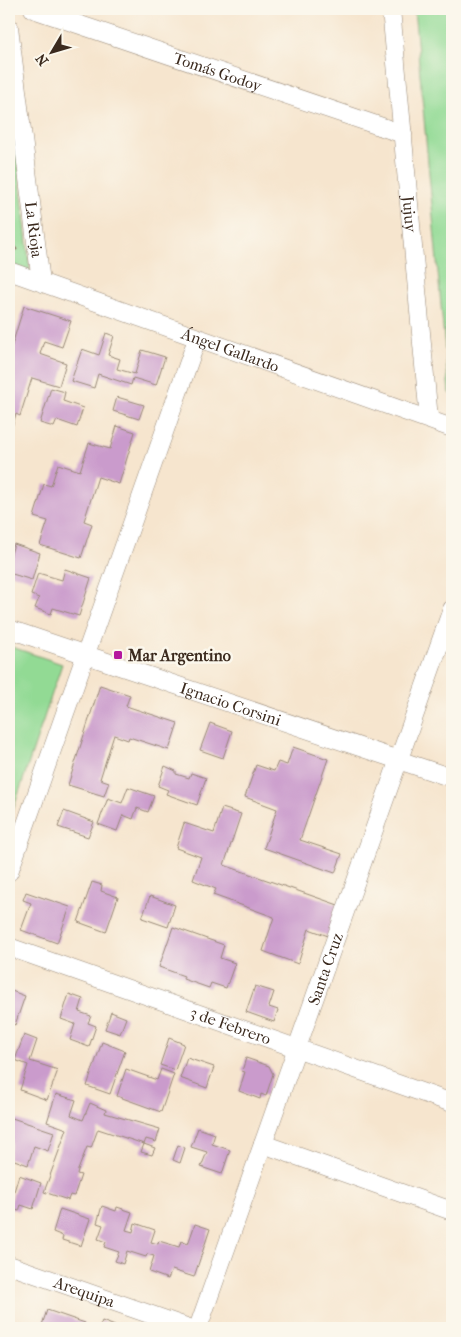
<svg xmlns="http://www.w3.org/2000/svg" width="461" height="1337" font-family="'IM FELL French Canon',serif">
<rect width="100%" height="100%" fill="#fbf7ec"/>
<filter id="ink" filterUnits="userSpaceOnUse"><feTurbulence type="fractalNoise" baseFrequency=".02" numOctaves="2"/><feDisplacementMap in="SourceGraphic" scale="10" xChannelSelector="R" yChannelSelector="G"/><feConvolveMatrix kernelMatrix="1 2 1 2 8 2 1 2 1" color-interpolation-filters="sRGB"/></filter>
<filter id="wash" filterUnits="userSpaceOnUse"><feTurbulence type="fractalNoise" baseFrequency=".0096" numOctaves="4" result="noise"/><feDisplacementMap in="SourceGraphic" scale="20" xChannelSelector="R" yChannelSelector="G"/><feGaussianBlur stdDeviation="1.12" result="paint"/><feColorMatrix in="noise" values="0 0 0 0 0 0 0 0 0 0 0 0 0 0 0 0 0 1.4 0 .05"/><feComposite in="paint" operator="in"/></filter>
<g filter="url(#wash)">
<rect width="100%" height="100%" fill="#f6e5ce"/>
<g fill="#92da94" stroke="#668259">
<path d="M414 9H452V396L449 393Z"/>
<path d="M9 74 30 271 9 264Z"/>
<path d="M9 646 62 664 9 822Z"/>
</g>
<g id="blocks">
<g fill="#ca9bcc">
<path d="M24 306 71 321 62 347 44 341 40 354 66 363 59 386 32 378 20 416 16 414 9 437V355Z"/>
<path d="M106 333 114 336 108 355 120 359 117 369 135 374 142 350 165 357 156 385 133 378 131 385 98 374 94 388 71 381 82 349 99 355Z"/>
<path d="M51 388 65 392 63 401 83 408 77 427 57 420 54 427 40 423Z"/>
<path d="M117 397 144 405 139 419 113 411Z"/>
<path d="M117 426 135 432 119 484 98 477 84 521 92 524 81 558 40 545 48 521 34 517 44 484 51 486 58 464 80 471 89 443 110 449Z"/>
<path d="M14 544 40 553 32 580 9 573V560Z"/>
<path d="M65 569 91 578 79 616 53 608 51 614 35 608 39 598 31 595 38 573 62 580Z"/>
<path d="M100 685 130 695 126 706 178 723 169 750 129 737 128 740 114 735 100 779 109 782 104 796 68 785Z"/>
<path d="M210 723 232 731 223 758 200 750Z"/>
<path d="M293 747 328 759 300 840 342 854 335 873 264 848 277 809 245 797 256 765 274 771 278 762 287 765Z"/>
<path d="M165 766 176 771V774L189 778 191 773 206 778 197 805 166 794 168 790 158 786Z"/>
<path d="M128 787 154 796 148 812 137 808 133 819 123 815 117 831 98 824 108 798 122 803Z"/>
<path d="M222 808 241 814 224 865 341 906 331 937 309 929 298 964 263 951 274 917 213 895 216 889 193 880 201 857 176 848 184 823 214 833Z"/>
<path d="M64 811 94 822 88 837 58 827Z"/>
<path d="M92 882 102 885 101 891 118 897 106 932 78 922Z"/>
<path d="M26 892 70 907 57 943 21 930 31 903 23 900Z"/>
<path d="M150 896 175 905 168 927 142 918Z"/>
<path d="M173 927 224 945 220 958 235 963 226 988 211 983 209 988 183 979 184 976 159 967Z"/>
<path d="M255 986 274 992 269 1007 278 1010 274 1022 246 1012Z"/>
<path d="M9 990 25 996 15 1025 9 1022Z"/>
<path d="M69 994 83 999 79 1012 91 1016 88 1023 96 1026 89 1047 70 1040 75 1024 61 1019Z"/>
<path d="M111 1012 126 1018 120 1034 105 1029Z"/>
<path d="M24 1035 37 1040 30 1061 58 1070 47 1100 20 1090 28 1065 15 1060Z"/>
<path d="M169 1038 184 1044 175 1070 160 1065Z"/>
<path d="M102 1042 125 1051 110 1094 87 1086Z"/>
<path d="M187 1058 214 1067 207 1088 180 1078Z"/>
<path d="M246 1058 269 1066 273 1074 266 1096 261 1094 260 1099 239 1091 245 1072 242 1071Z"/>
<path d="M126 1069 157 1080 161 1069 174 1074 161 1112 117 1096Z"/>
<path d="M56 1094 76 1100 71 1115 83 1120 90 1103 106 1110 105 1113 160 1129 156 1142 146 1139 144 1144 98 1129 91 1148 87 1147 78 1170 77 1174 81 1175 74 1196 70 1195 68 1200 44 1192 67 1129 47 1122Z"/>
<path d="M9 1117 54 1132 48 1151 34 1146 28 1165 9 1158 12 1139 9 1138Z"/>
<path d="M198 1128 215 1134 212 1144 230 1150 222 1174 201 1167 207 1152 191 1147Z"/>
<path d="M144 1144 155 1148 152 1155 141 1152Z"/>
<path d="M178 1145 185 1148 180 1163 173 1160Z"/>
<path d="M19 1175 41 1183 33 1209 21 1205 19 1211 9 1208Z"/>
<path d="M102 1206 116 1211 117 1207 132 1212 126 1230 133 1232 135 1223 155 1230 151 1242 158 1244 159 1241 179 1247 181 1241 188 1244 195 1224 210 1229 194 1277 172 1270 168 1279 149 1272 154 1256 147 1254 146 1257 127 1251 123 1264 115 1261 119 1252 104 1247 106 1242 98 1239 103 1225 97 1223Z"/>
<path d="M60 1209 90 1219 81 1246 62 1240 63 1236 53 1232Z"/>
<path d="M47 1310 85 1323 83 1328H41Z"/>
<path d="M102 1321 120 1328H99Z"/>
</g>
</g>
</g>
<g filter="url(#ink)">
<use href="#blocks" fill-opacity="0" stroke="#988876" stroke-width="1"/>
<g fill="none" stroke-linecap="round" stroke-linejoin="round">
<defs>
<g id="minor">
<path id="s1" d="M33 9 403 134"/>
<path id="s2" d="M391 9 429 419"/>
<path id="s3" d="M9 27 41 282"/>
<path id="s4" d="M9 271 452 428"/>
<path id="s5" d="M9 629 452 778"/>
<path d="M9 872 197 339"/>
<path id="s6" d="M9 947 452 1103"/>
<path d="M263 1144 452 1211"/>
<path id="s7" d="M9 1265 189 1328"/>
<path id="s8" d="M198 1328 452 609"/>
</g>
</defs>
<use href="#minor" stroke="#988876" stroke-width="19"/>
<path stroke="#988876" stroke-width="3" stroke-dasharray="4 4" stroke-linecap="butt" d="M9 241 19 253"/>
<use href="#minor" stroke="#fff" stroke-width="18"/>
</g>
</g>
<rect fill="#b5179e" stroke="#fbf7ec" stroke-width="2" x="113" y="650" width="10" height="10" rx="2.5"/>
<g text-anchor="middle" dominant-baseline="central" stroke-width="5" stroke-linejoin="round" paint-order="stroke">
<g font-size="16" fill="#3b2a1e" stroke="#fbf7ec">
<text stroke="none"><textPath href="#s1" startOffset="195">Tomás Godoy</textPath></text>
<text stroke="none"><textPath href="#s2" startOffset="206">Jujuy</textPath></text>
<text stroke="none"><textPath href="#s3" startOffset="204">La Rioja</textPath></text>
<text stroke="none"><textPath href="#s4" startOffset="235">Ángel Gallardo</textPath></text>
<text stroke="none"><textPath href="#s5" startOffset="234">Ignacio Corsini</textPath></text>
<text stroke="none"><textPath href="#s8" startOffset="381">Santa Cruz</textPath></text>
<text stroke="none"><textPath href="#s6" startOffset="235">3 de Febrero</textPath></text>
<text stroke="none"><textPath href="#s7" startOffset="80">Arequipa</textPath></text>
</g>
<g font-size="16" font-weight="bold" fill="#3b2a1e" stroke="#fbf7ec" text-anchor="start">
<text x="128" y="655">Mar Argentino</text>
</g>
</g>
<rect width="461" height="1337" fill="none" stroke="#fbf7ec" stroke-width="30"/>
<g transform="translate(52 52) rotate(232)" stroke="#fbf7ec" stroke-width="4" paint-order="stroke">
<path d="M0-4L9 19L0 12L-9 19Z" fill="#3b2a1e"/>
<text y="-8" font-size="14" font-weight="bold" text-anchor="middle" fill="#3b2a1e">N</text>
</g>
</svg>
